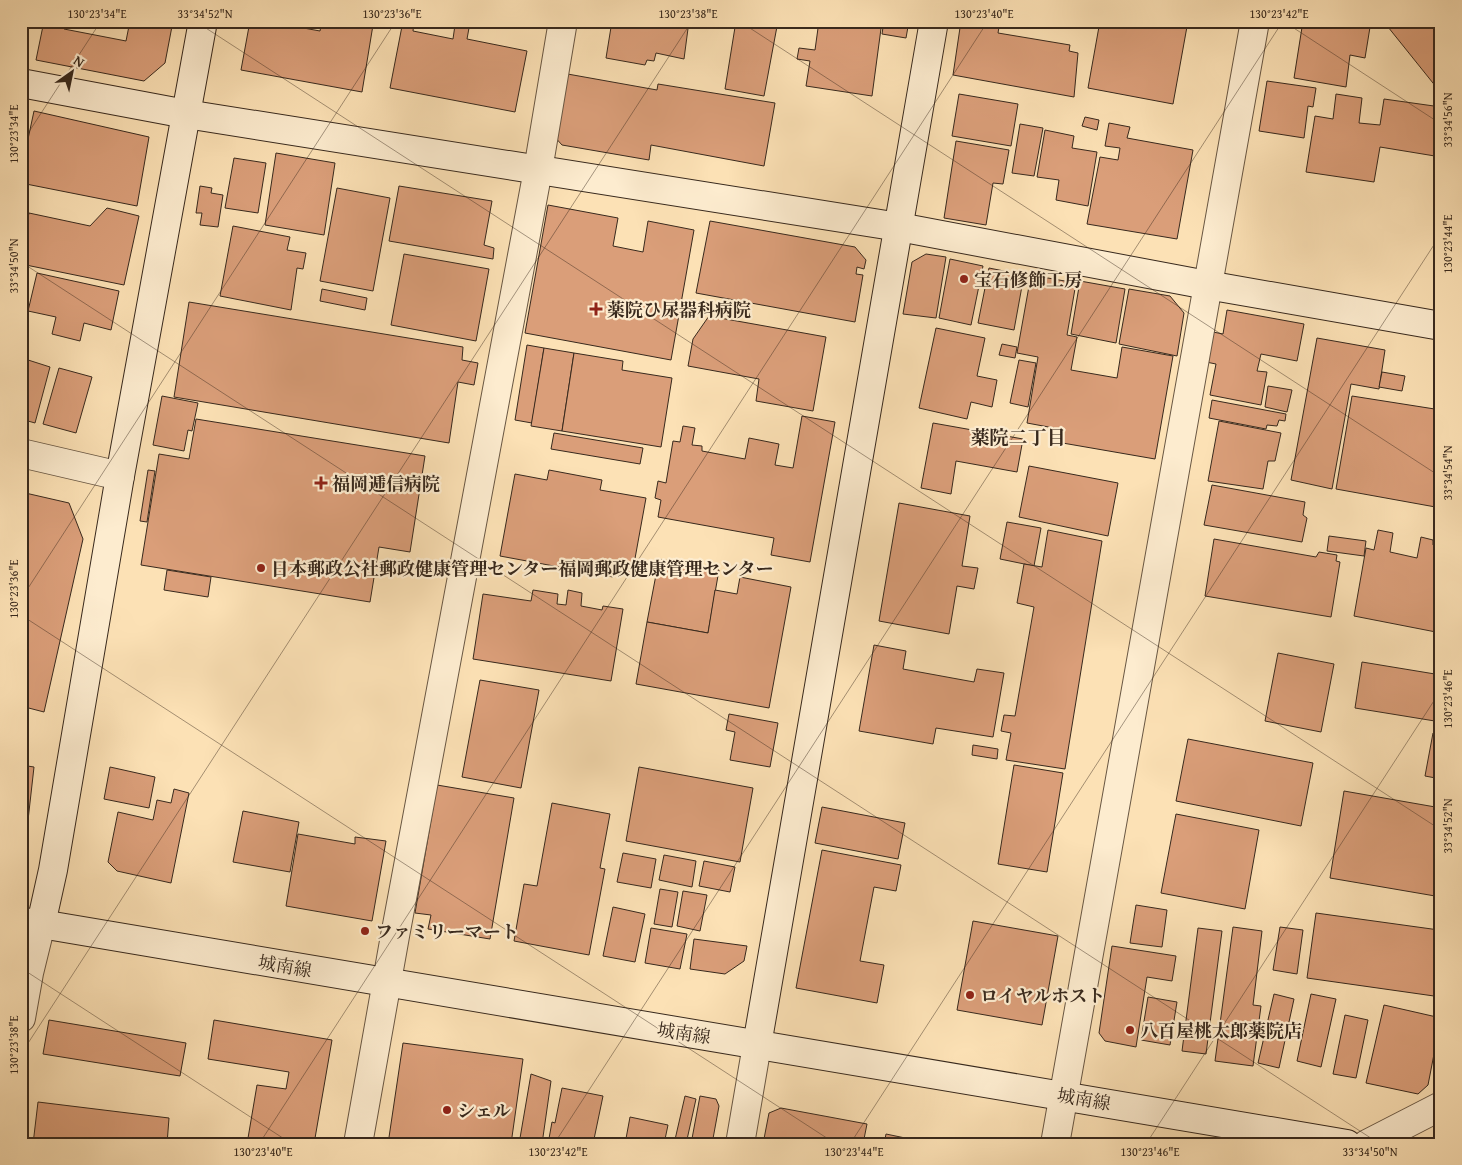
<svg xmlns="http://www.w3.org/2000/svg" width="1462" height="1165" font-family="'Gentium Book Plus','Noto Serif JP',serif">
<rect width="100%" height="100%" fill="#fce1b5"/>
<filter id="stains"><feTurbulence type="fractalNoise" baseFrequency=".004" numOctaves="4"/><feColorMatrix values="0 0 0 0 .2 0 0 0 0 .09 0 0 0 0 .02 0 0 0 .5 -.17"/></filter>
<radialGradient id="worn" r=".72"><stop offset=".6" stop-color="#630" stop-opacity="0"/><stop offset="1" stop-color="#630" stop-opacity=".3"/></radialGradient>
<g fill="#da9e79" stroke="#38291d">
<path d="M44 21H65L64 29 126 41 130 21H173L165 63 144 81 36 60Z"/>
<path d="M250 21H299L298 27 320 31 322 21H352L373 25 362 92 241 70Z"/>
<path d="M403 21H414L413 31 453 39 455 25 469 28 467 39 527 51 515 112 390 88Z"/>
<path d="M612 21H689L684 59 656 53 654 61 647 60 645 65 606 58Z"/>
<path d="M736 21H778L764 96 725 89Z"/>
<path d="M819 21H882L872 96 806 86 810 61 797 59 799 48 815 50Z"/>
<path d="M884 21H909L906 38 882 34Z"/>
<path d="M961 21H1000L998 33 1070 45 1069 51 1078 53 1074 97 953 75Z"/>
<path d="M1100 21H1188L1173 104 1088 88Z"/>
<path d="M1303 21H1371L1365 58 1350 55 1346 87 1294 78Z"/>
<path d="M1385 21H1441V93L1384 22Z"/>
<path d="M562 73 657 90 658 84 775 103 764 166 651 145 649 160 562 145 553 135Z"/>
<path d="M1267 81 1316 88 1313 107 1308 106 1304 138 1259 131Z"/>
<path d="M959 94 1018 104 1011 146 952 136Z"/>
<path d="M1336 94 1362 98 1359 123 1380 125 1384 99 1441 107V157L1380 147 1374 182 1306 172 1315 116 1333 119Z"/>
<path d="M34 111 149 137 137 206 21 183V172Z"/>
<path d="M1085 117 1099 120 1097 130 1082 126Z"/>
<path d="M1109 123 1130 127 1127 138 1193 150 1177 239 1087 224 1100 157 1118 160 1120 148 1105 146Z"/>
<path d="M1020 124 1043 128 1034 176 1012 173Z"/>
<path d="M1045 130 1074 136 1072 148 1097 152 1088 206 1056 200 1059 180 1037 177Z"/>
<path d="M956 141 1009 150 1003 184 993 183 986 225 944 218Z"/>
<path d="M276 153 335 163 324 235 265 225Z"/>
<path d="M234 158 266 163 258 213 225 208Z"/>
<path d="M200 186 212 188 211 193 223 195 218 227 200 225 202 213H196Z"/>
<path d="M399 186 492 201 484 245 494 248 493 259 389 241Z"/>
<path d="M337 188 390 198 373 291 320 281Z"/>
<path d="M548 205 618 218 613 246 643 252 648 221 694 230 671 360 525 333Z"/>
<path d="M107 208 139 216 124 285 21 264V241H23L29 213 90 226Z"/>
<path d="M710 221 855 247 866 260 864 269 857 267 856 274 863 275 855 322 696 293Z"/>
<path d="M233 226 290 237 287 250 306 253 303 269 297 268 291 310 220 296Z"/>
<path d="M404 254 489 269 476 341 391 325Z"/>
<path d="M926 254 946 257 936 318 903 314 912 262Z"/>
<path d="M950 259 983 266 971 325 939 318Z"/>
<path d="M989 268 1024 275 1014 330 978 323Z"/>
<path d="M37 273 119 291 111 330 84 323 80 341 52 334 56 317 28 311Z"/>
<path d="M1031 275 1076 283 1067 335 1077 337 1071 370 1117 378 1122 347 1173 356 1155 459 1051 441 1054 428 1027 423 1038 357 1017 353Z"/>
<path d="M1080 281 1125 289 1116 343 1071 334Z"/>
<path d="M322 289 367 298 365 310 320 301Z"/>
<path d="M1129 289 1170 296 1184 313 1177 356 1119 344Z"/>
<path d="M189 302 463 347 462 360 478 363 474 385 458 382 449 443 174 397Z"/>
<path d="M1227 310 1304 324 1297 361 1261 354 1257 371 1267 372 1261 405 1210 395 1216 364 1206 362 1213 332 1223 334Z"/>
<path d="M709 316 826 337 813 411 756 401 759 379 688 366 693 339Z"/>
<path d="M936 328 985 338 977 376 997 380 992 407 971 402 967 419 919 408Z"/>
<path d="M1317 338 1385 350 1379 389 1351 384 1332 489 1291 480Z"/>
<path d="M1002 344 1017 347 1015 358 999 355Z"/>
<path d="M527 345 544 348 532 423 515 420Z"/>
<path d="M544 348 574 353 562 431 531 426Z"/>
<path d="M574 353 623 361 622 370 672 378 661 447 562 431Z"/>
<path d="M25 359 50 367 35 423 21 419V375Z"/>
<path d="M1019 360 1036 363 1028 407 1010 403Z"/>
<path d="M59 368 92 377 76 433 43 424Z"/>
<path d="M1382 372 1405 376 1402 391 1379 387Z"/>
<path d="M1268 386 1292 390 1287 412 1265 407Z"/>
<path d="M162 396 198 403 192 431 188 430 184 451 153 445Z"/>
<path d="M1352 396 1441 410V508L1336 489Z"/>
<path d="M1212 400 1286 414 1285 421 1279 420 1277 426 1267 425 1266 429 1209 418Z"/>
<path d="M802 416 835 422 810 562 771 555 774 538 658 517 661 500 655 498 658 481 666 483 673 441 680 442 683 426 695 428 692 445 702 446V451L745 459 749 438 779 444 775 465 793 468Z"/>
<path d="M196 419 425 456 410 552 379 547 370 602 141 565 159 454 189 459Z"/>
<path d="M1219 421 1281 433 1275 461H1268L1263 489 1208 481Z"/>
<path d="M933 423 1023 439 1017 472 956 461 951 494 921 488Z"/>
<path d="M554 433 643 448 640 464 551 449Z"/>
<path d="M1029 466 1118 483 1108 536 1019 517Z"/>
<path d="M148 470 155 471 147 522 140 521Z"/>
<path d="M549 470 602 480 600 490 646 498 632 575 614 571 613 577 500 556 515 474 547 480Z"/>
<path d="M1212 485 1305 502 1303 515 1307 518 1302 542 1204 525Z"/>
<path d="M21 492 69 503 83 539 44 712 21 706Z"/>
<path d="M899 503 970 516 962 566 978 568 974 589 957 586 949 634 879 621Z"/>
<path d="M1007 522 1041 528 1034 566 1000 559Z"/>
<path d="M1048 530 1102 541 1065 769 1006 760 1011 733 1001 731 1004 715 1015 716 1034 607 1017 603 1024 564 1042 567Z"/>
<path d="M1378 530 1393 533 1390 552 1417 558 1421 537 1433 540V545L1441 546V633L1354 616 1366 548 1374 550Z"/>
<path d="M1329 536 1366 541 1364 556 1327 551Z"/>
<path d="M1214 539 1316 557 1319 552 1337 555 1336 561 1340 562 1331 617 1205 596Z"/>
<path d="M659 559 719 570 708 633 647 622Z"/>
<path d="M167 570 211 577 208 597 164 590Z"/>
<path d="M740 577 791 587 769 708 636 684 647 622 708 633 715 590 737 594Z"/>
<path d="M533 590 558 594 557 604 566 605 568 590 582 593 581 606 602 610 603 606 623 609 611 681 473 659 483 594 531 601Z"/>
<path d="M874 645 906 651 903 669 974 682 977 669 1004 673 993 737 936 728 933 744 859 731Z"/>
<path d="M1278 653 1334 664 1321 732 1265 721Z"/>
<path d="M1362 662 1441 675V722L1355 708Z"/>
<path d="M480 680 539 690 521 788 462 777Z"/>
<path d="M729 714 778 723 770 767 730 760 735 732 726 730Z"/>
<path d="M1433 733 1441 735V779L1425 776Z"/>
<path d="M1188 739 1313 763 1301 826 1176 801Z"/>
<path d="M973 745 998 749 997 759 972 755Z"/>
<path d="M21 765 34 767 25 847 21 846Z"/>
<path d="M1014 765 1063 773 1047 872 998 864Z"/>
<path d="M110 767 155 777 149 808 104 799Z"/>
<path d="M639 767 753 788 740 862 626 841Z"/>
<path d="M437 785 514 798 490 939 428 929 431 915 415 913Z"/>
<path d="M174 789 189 793 171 883 117 871 108 862 118 812 153 820 157 800 171 803Z"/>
<path d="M1344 791 1441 808V897L1330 878Z"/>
<path d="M552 803 610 814 600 868 605 869 589 955 514 941 524 884 537 886Z"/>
<path d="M822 807 905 823 898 859 815 843Z"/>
<path d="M243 811 299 822 290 872 233 862Z"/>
<path d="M1176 814 1259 830 1245 909 1161 893Z"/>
<path d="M298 834 355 844V837L386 841 372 921 286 906Z"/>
<path d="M822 850 901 865 896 891 874 887 860 961 884 965 877 1003 796 988Z"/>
<path d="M623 853 656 859 651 888 617 882Z"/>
<path d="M664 855 696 861 692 887 659 880Z"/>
<path d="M704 861 735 867 730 892 699 886Z"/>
<path d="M660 889 678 892 672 927 654 924Z"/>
<path d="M683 891 707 895 700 931 677 926Z"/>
<path d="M1136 905 1167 910 1162 947 1130 943Z"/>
<path d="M613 907 645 914 635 962 603 956Z"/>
<path d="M1316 913 1439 930 1438 939H1441V997L1307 978Z"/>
<path d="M973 921 1058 936 1042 1025 957 1010Z"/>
<path d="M1233 927 1262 931 1253 1005 1261 1006 1253 1066 1215 1061Z"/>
<path d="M1280 927 1303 930 1297 974 1273 970Z"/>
<path d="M651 928 687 934 680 969 645 963Z"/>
<path d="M1198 928 1222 931 1206 1054 1182 1051Z"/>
<path d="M694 939 747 946 744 961 725 974 690 969Z"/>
<path d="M1112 946 1176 956 1172 981 1147 977 1136 1047 1105 1041 1099 1033Z"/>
<path d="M1274 994 1294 999 1279 1068 1258 1063Z"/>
<path d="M1311 994 1336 999 1321 1067 1297 1061Z"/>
<path d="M1148 997 1177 1002 1170 1045 1141 1040Z"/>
<path d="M1384 1005 1441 1018 1428 1085 1418 1094 1366 1083Z"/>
<path d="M1345 1015 1368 1020 1356 1078 1333 1074Z"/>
<path d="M49 1020 186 1043 180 1076 43 1054Z"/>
<path d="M214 1020 332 1040 314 1144H247L257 1085 286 1089 289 1072 208 1059Z"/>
<path d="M403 1043 523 1059 511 1144H388Z"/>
<path d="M531 1074 551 1081 542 1144H519Z"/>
<path d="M562 1088 603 1096 593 1144H548L552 1122 555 1123Z"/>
<path d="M685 1096 696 1099 686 1144H674Z"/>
<path d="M700 1096 716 1099 719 1106 712 1144H691Z"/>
<path d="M38 1102 169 1118 167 1144H33Z"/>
<path d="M781 1108 867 1124 863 1144H763L769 1113Z"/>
<path d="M630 1117 668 1125 664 1144H625Z"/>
<path d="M886 1134 934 1144H884Z"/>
</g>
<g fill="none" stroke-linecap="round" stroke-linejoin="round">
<defs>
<g id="street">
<path d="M21 453 120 476"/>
<path d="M21 1018 29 973 41 924"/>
<path d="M358 1144 395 936 538 170 563 21"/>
<path d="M740 1144 757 1045"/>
<path d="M1055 1144 1255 21"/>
<path d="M1367 1144 1441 1106"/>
</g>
<g id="secondary">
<path d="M21 83 186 114 899 227 1207 285 1441 326"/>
<path d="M21 922 41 924 1347 1144"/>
<path d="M41 924 53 870 120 476 203 21"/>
<path d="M757 1045 934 21"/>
</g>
</defs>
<use href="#street" stroke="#695743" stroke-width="30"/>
<use href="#secondary" stroke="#38291d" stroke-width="30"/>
<use href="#street" stroke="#fdeccf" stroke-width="28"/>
<use href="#secondary" stroke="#fdeccf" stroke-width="28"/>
</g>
<path fill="none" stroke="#38291d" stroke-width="1" stroke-opacity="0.45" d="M195 21 1441 830M739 21 1441 477M1283 21 1441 124M21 144 101 21M21 262 1380 1144M21 599 396 21M21 615 836 1144M21 968 292 1144M21 1054 692 21M259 1144 988 21M554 1144 1283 21M850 1144 1441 234M1146 1144 1441 690"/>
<g fill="#8f2418" stroke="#fdeccf" stroke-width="2">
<circle cx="964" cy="279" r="5"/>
<path d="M593.5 301.5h5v5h5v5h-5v5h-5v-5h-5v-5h5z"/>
<path d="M318.5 475.5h5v5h5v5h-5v5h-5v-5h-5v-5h5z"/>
<circle cx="261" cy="568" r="5"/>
<circle cx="365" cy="931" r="5"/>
<circle cx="970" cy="995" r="5"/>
<circle cx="1130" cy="1030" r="5"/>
<circle cx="447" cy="1110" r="5"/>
</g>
<g text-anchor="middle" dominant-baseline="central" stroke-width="4.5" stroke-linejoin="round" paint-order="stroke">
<g font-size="18" font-weight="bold" fill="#38291d" stroke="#fdeccf" text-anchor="start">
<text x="974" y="279">宝石修飾工房</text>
<text x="607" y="309">薬院ひ尿器科病院</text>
<text x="332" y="483">福岡逓信病院</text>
<text x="271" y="568">日本郵政公社郵政健康管理センター福岡郵政健康管理センター</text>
<text x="375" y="931">ファミリーマート</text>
<text x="980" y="995">ロイヤルホスト</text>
<text x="1140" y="1030">八百屋桃太郎薬院店</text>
<text x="457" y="1110">シェル</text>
</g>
<g font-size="18" fill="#38291d" stroke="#fdeccf">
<text transform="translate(285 966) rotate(10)">城南線</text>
<text transform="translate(684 1033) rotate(9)">城南線</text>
<text transform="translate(1084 1099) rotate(10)">城南線</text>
</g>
<g font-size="19" font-weight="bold" fill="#38291d" stroke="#fdeccf">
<text x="1018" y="437">薬院二丁目</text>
</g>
</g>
<rect width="1462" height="1165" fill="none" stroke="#fce1b5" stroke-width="55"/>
<g transform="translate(72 72) rotate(33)" stroke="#fdeccf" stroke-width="4" paint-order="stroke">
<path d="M0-4L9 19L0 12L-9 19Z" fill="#38291d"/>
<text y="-8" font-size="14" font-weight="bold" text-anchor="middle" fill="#38291d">N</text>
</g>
<rect x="28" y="28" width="1406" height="1110" fill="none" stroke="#38291d" stroke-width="2"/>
<g font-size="12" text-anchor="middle" fill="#38291d">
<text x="97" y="18">130°23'34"E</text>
<text x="205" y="18">33°34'52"N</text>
<text x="392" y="18">130°23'36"E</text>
<text x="688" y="18">130°23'38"E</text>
<text x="984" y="18">130°23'40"E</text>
<text x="1279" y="18">130°23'42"E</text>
<text transform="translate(1448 120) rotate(-90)" y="4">33°34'56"N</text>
<text transform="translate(14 134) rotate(-90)" y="4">130°23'34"E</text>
<text transform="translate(1448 244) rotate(-90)" y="4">130°23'44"E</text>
<text transform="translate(14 266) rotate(-90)" y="4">33°34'50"N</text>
<text transform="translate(1448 473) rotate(-90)" y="4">33°34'54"N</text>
<text transform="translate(14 589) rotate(-90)" y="4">130°23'36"E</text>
<text transform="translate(1448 699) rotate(-90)" y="4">130°23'46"E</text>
<text transform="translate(1448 826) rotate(-90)" y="4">33°34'52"N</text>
<text transform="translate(14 1045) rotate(-90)" y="4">130°23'38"E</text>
<text x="263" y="1156">130°23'40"E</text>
<text x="558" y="1156">130°23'42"E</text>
<text x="854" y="1156">130°23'44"E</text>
<text x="1150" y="1156">130°23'46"E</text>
<text x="1370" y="1156">33°34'50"N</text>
</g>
<rect width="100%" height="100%" filter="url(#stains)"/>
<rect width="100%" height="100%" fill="url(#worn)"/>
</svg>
